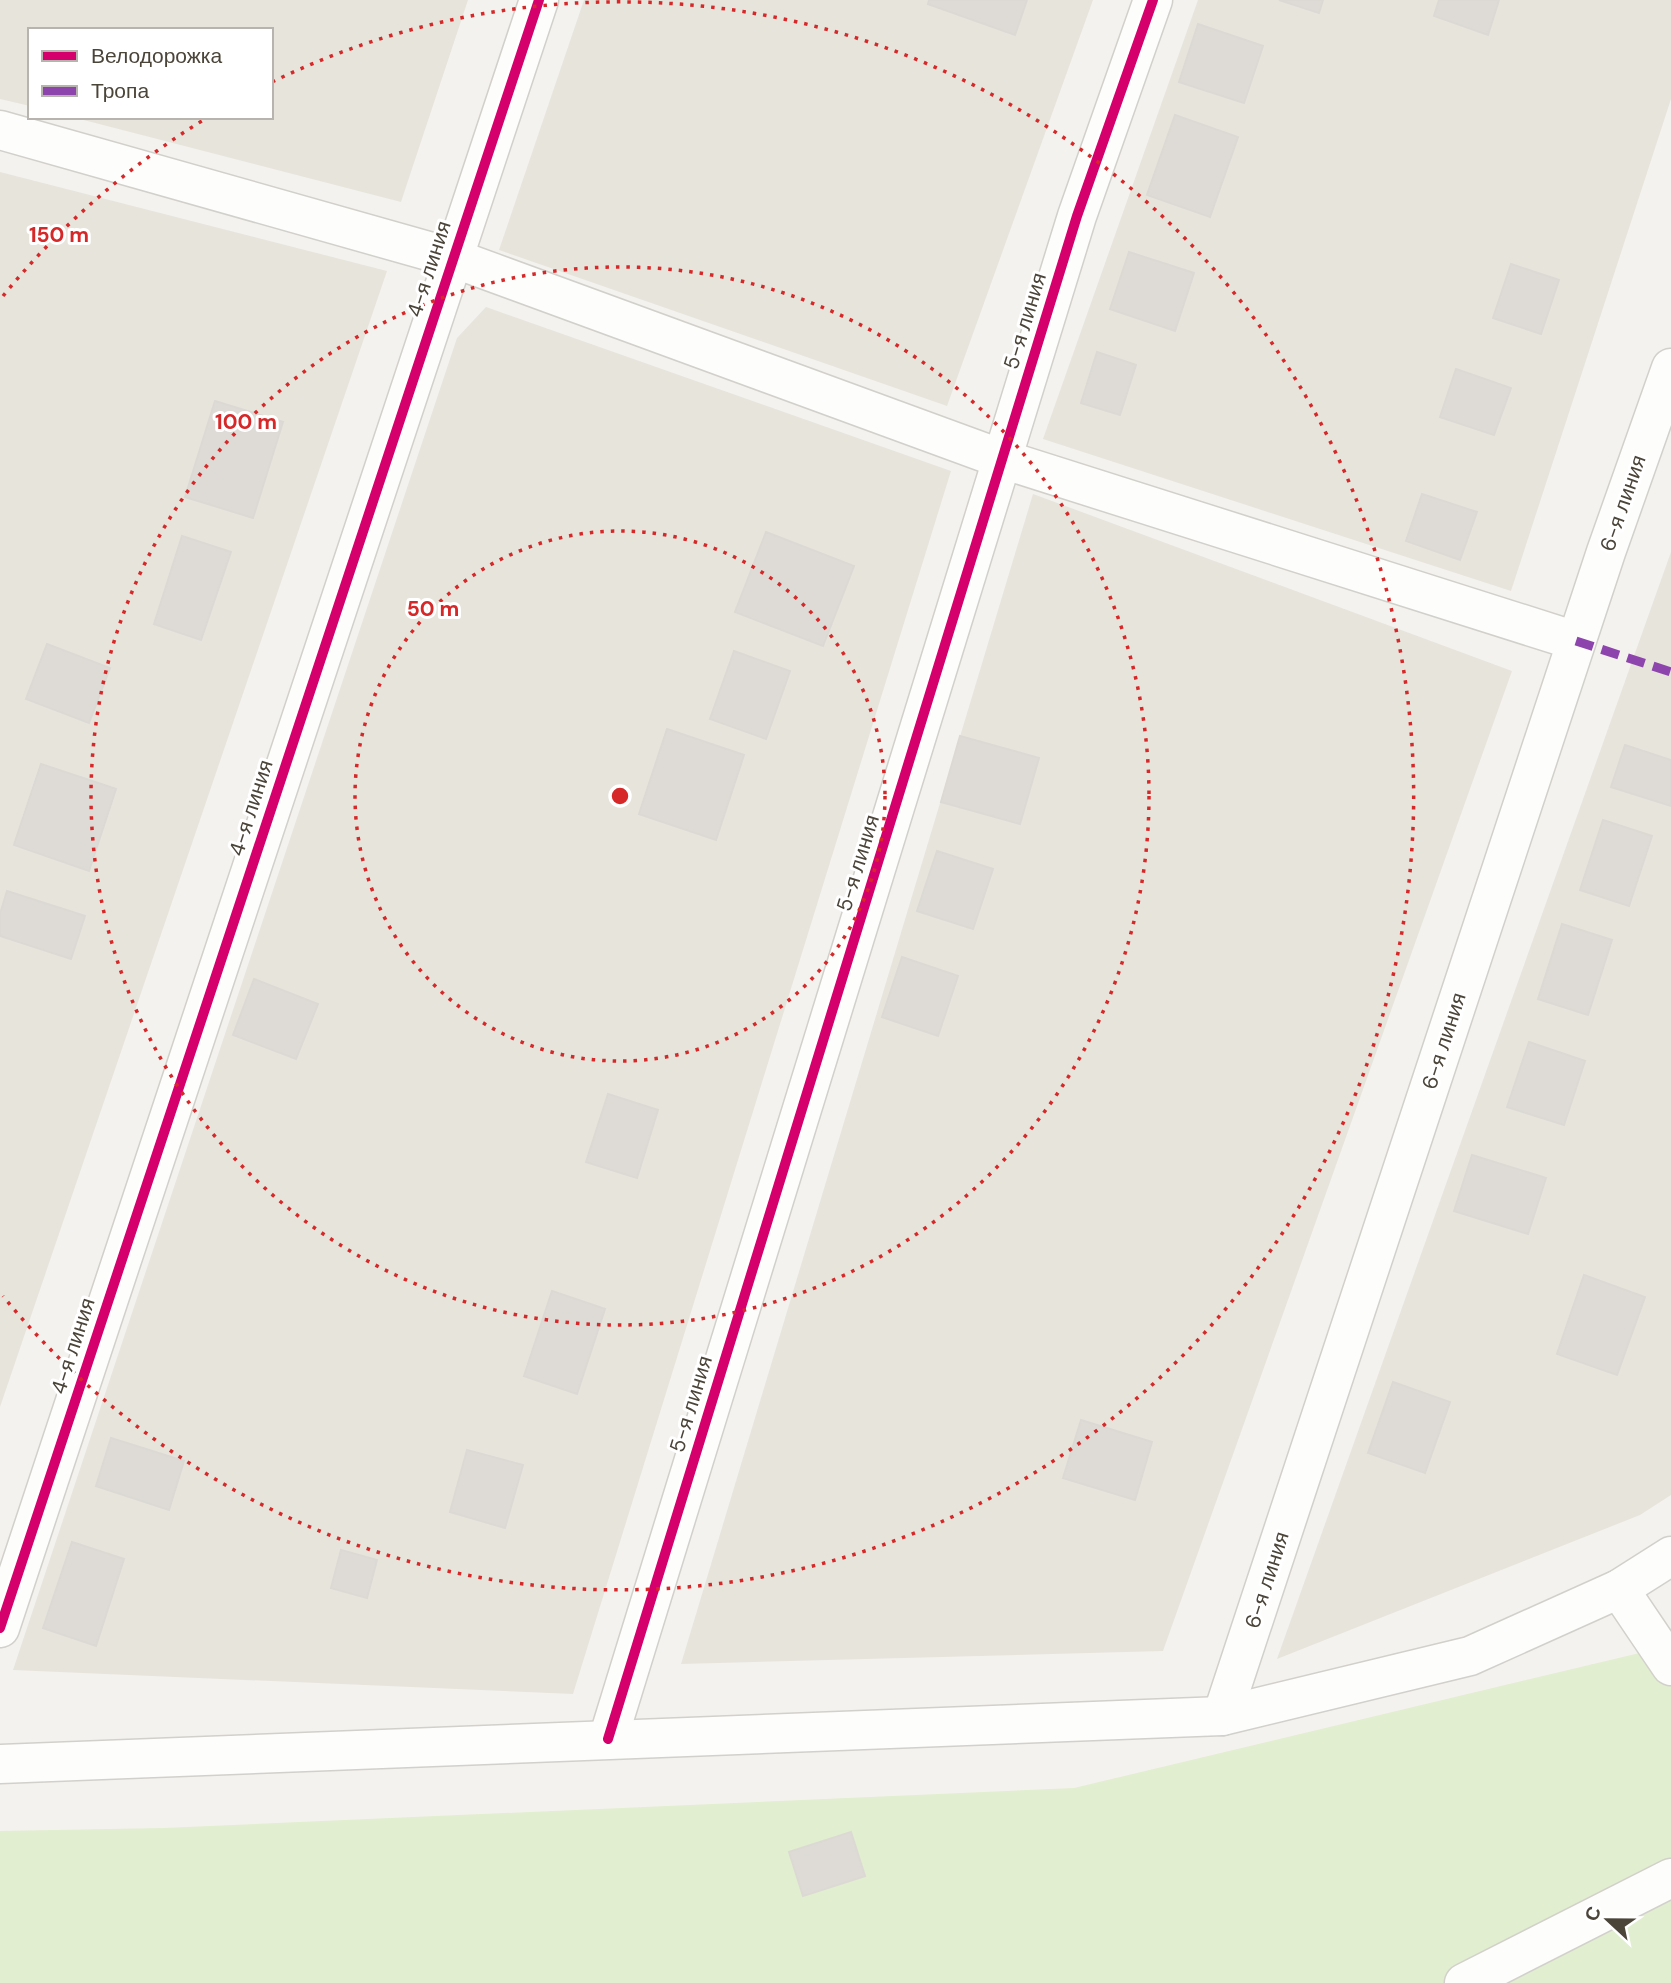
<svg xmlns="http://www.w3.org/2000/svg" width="1671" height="1983" font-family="'DM Sans',sans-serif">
<rect width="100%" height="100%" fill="#f4f2ee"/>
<g fill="#e7e4dc">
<path d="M0 0H468L401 202 72 117H271V30H30V106L0 99Z"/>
<path d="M584 0H1093L947 406 499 250Z"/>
<path d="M1198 0H1671V99L1511 591 1043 439Z"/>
<path d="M0 172 387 271 0 1407Z"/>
<path d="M486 307 951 471 573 1694 13 1670 457 338Z"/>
<path d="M1033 494 1512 671 1163 1651 681 1664Z"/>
<path d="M1671 552V1495L1640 1515 1277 1659Z"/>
</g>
<path fill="#e1eecf" d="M1671 1635V1983H0V1831L164 1828 1074 1788 1648 1651Z"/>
<g fill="#dedbd6" stroke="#dcd9d4" stroke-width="2">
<path d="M929 0H1027L1015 35 928 4Z"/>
<path d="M1279 0H1323L1319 13Z"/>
<path d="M1439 0H1499L1488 35 1434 16Z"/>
<path d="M1198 24 1263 46 1244 103 1179 82Z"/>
<path d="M1175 115 1238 137 1210 217 1147 195Z"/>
<path d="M1129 252 1194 273 1175 331 1110 309Z"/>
<path d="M1511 264 1559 280 1541 334 1493 318Z"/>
<path d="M1097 352 1136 365 1120 415 1081 403Z"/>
<path d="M1456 369 1511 388 1494 435 1440 417Z"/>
<path d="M215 401 283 422 253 518 185 497Z"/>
<path d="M1422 494 1477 512 1460 560 1406 541Z"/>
<path d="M766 532 854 566 823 646 735 612Z"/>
<path d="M182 536 231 552 201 640 154 624Z"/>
<path d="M47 644 110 668 89 723 26 699Z"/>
<path d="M734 651 790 671 766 739 710 719Z"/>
<path d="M667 729 744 755 716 840 639 814Z"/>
<path d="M960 736 1039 758 1020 824 941 802Z"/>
<path d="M1625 745 1671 760V806L1611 787Z"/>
<path d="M41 764 116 789 89 871 14 845Z"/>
<path d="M1603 820 1652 836 1629 906 1580 890Z"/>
<path d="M937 851 993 869 973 929 917 911Z"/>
<path d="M7 891 85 916 71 959 0 936V914Z"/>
<path d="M1562 924 1612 940 1588 1015 1538 999Z"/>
<path d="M902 957 958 976 938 1036 882 1017Z"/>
<path d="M254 979 318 1004 296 1059 233 1035Z"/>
<path d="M1529 1042 1585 1061 1564 1125 1507 1107Z"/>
<path d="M608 1094 658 1110 637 1178 586 1162Z"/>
<path d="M1472 1155 1546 1178 1528 1234 1454 1211Z"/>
<path d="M1584 1275 1645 1297 1617 1375 1557 1354Z"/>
<path d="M552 1291 605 1309 577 1394 524 1376Z"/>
<path d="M1393 1382 1450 1402 1425 1473 1368 1453Z"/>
<path d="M1081 1420 1152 1442 1135 1500 1063 1478Z"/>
<path d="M111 1438 184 1461 169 1510 96 1486Z"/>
<path d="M467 1450 523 1465 505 1528 450 1512Z"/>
<path d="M72 1542 124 1559 96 1646 43 1628Z"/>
<path d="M341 1550 377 1560 367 1598 331 1588Z"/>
<path d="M851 1832 865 1876 803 1896 789 1852Z"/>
</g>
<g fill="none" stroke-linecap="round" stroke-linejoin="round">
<defs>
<g id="minor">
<path d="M0 130 453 258 1002 459 1576 641"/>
<path d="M1619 1589 1671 1666"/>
<path d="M0 1628 539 0"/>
<path d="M1222 1716 1606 552 1671 368"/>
<path d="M608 1739 1077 216 1153 0"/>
<path d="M1464 1983 1671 1878"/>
</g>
<path id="tertiary" d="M0 1764 1222 1716 1470 1656 1619 1589 1671 1556"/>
</defs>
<use href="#minor" stroke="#d2d0cb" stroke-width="41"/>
<use href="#tertiary" stroke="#d2d0cb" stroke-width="41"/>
<use href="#minor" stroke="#fdfdfc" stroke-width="38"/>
<use href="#tertiary" stroke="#fdfdfc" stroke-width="38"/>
<path stroke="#8e44ad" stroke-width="9" stroke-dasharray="18 9" stroke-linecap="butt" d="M1576 641 1671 672"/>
<defs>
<g id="cycleway">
<path d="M0 1628 539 0"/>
<path d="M608 1739 1077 216 1153 0"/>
</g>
</defs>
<use href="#cycleway" stroke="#fff" stroke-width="15"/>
<use href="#cycleway" stroke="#d6006c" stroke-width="10"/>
</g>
<g fill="none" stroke="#d62828" stroke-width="3.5" stroke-dasharray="3.5 7">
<circle cx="620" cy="796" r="265"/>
<circle cx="620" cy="796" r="529"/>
<path d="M3 296A794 794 0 0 1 205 119M272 82A794 794 0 1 1 3 1296"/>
</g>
<g text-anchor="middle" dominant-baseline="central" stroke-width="6" stroke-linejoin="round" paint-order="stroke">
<g font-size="21" fill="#4b4439" stroke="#fff">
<text transform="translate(429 269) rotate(-72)">4-я линия</text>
<text transform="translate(1025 321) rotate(-73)">5-я линия</text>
<text transform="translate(1623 503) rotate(-71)">6-я линия</text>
<text transform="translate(251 808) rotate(-72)">4-я линия</text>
<text transform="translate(858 863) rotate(-73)">5-я линия</text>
<text transform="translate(1444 1041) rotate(-72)">6-я линия</text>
<text transform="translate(73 1346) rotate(-72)">4-я линия</text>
<text transform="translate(691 1404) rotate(-73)">5-я линия</text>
<text transform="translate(1267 1580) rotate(-72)">6-я линия</text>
</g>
</g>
<circle cx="620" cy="796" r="10" fill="#d62828" stroke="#fff" stroke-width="3.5"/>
<g font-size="21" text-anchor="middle" font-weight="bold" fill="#d62828" stroke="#fff" stroke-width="6" stroke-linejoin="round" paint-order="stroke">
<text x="59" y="242">150 m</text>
<text x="246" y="429">100 m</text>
<text x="433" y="616">50 m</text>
</g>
<rect x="28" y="28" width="245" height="91" fill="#ffffff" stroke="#b7b4b0" stroke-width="2"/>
<rect x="42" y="51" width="35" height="10" fill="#d6006c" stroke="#b7b4b0" stroke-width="2"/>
<text x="91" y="63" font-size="21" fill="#4b4439">Велодорожка</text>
<rect x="42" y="86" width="35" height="10" fill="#8e44ad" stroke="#b7b4b0" stroke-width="2"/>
<text x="91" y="98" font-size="21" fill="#4b4439">Тропа</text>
<g transform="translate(1608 1920) rotate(292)" stroke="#ffffff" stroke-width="5" paint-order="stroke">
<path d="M0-5L12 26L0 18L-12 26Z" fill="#4b4439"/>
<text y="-10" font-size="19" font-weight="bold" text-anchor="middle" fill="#4b4439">С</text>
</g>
</svg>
